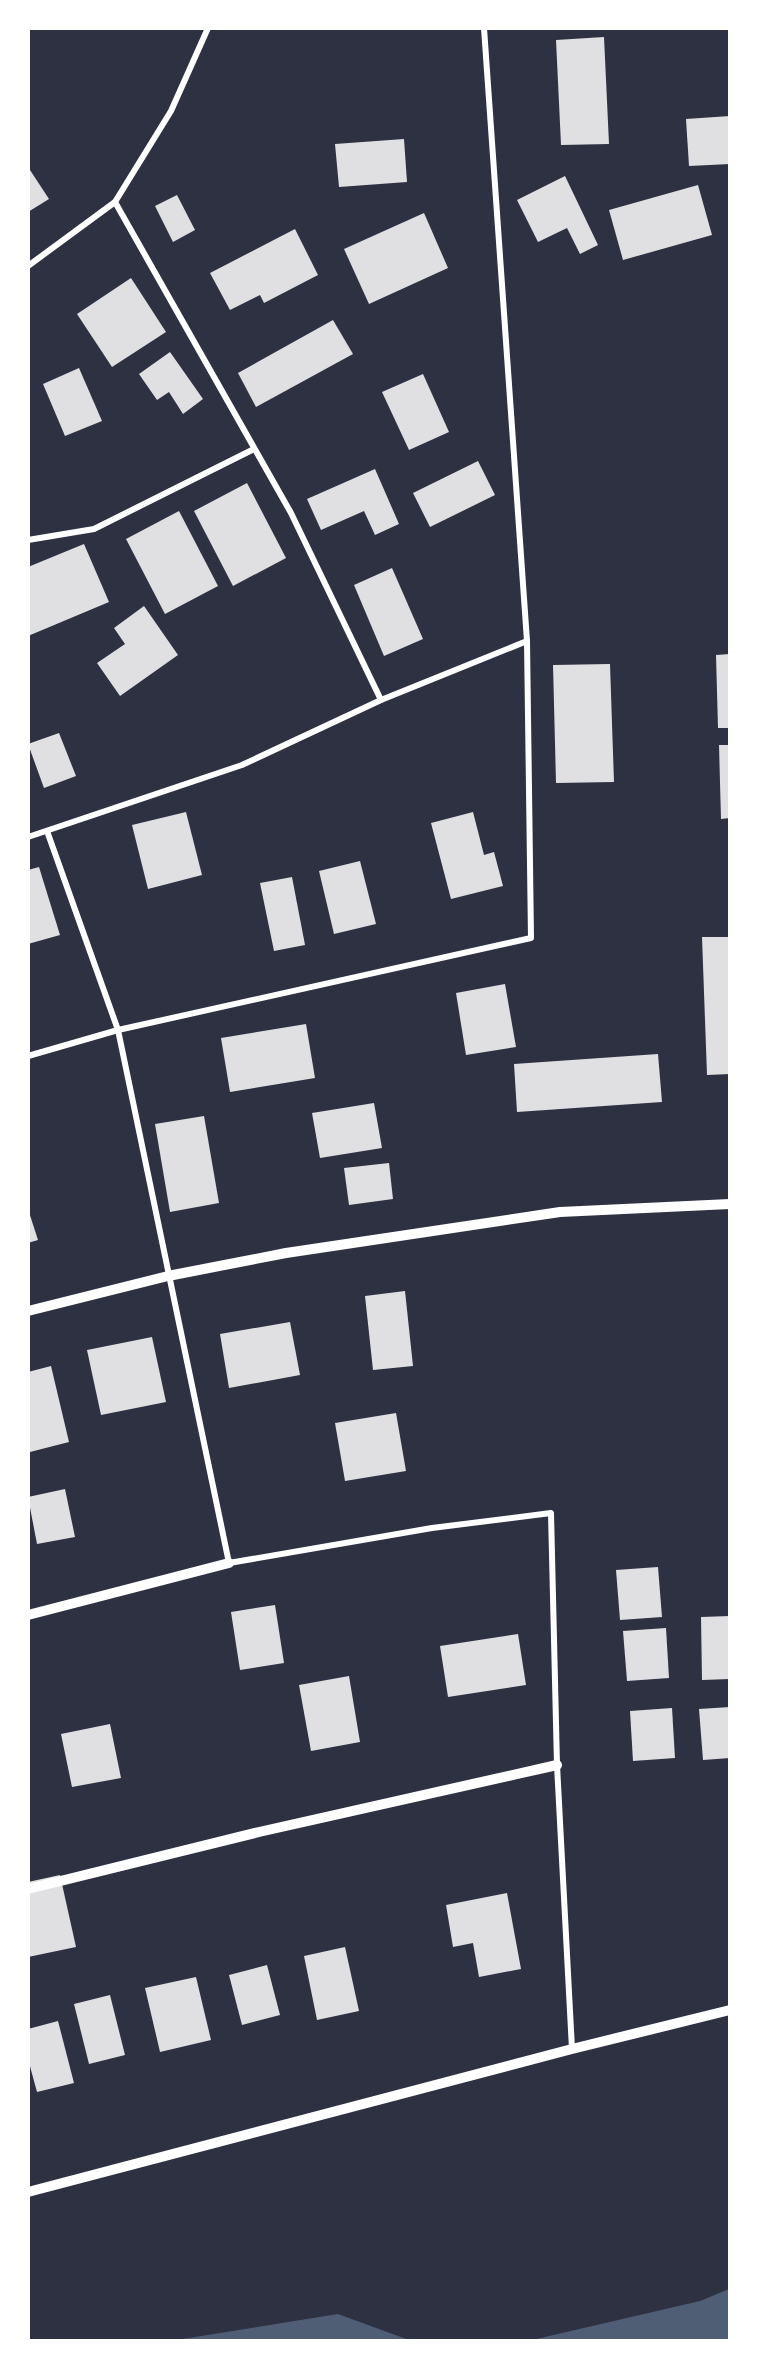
<svg xmlns="http://www.w3.org/2000/svg" width="758" height="2369" font-family="Poppins,sans-serif">
<rect width="100%" height="100%" fill="#2d3142"/>
<g fill="#4f5d75">
<path d="M729 2289V2340H532L700 2301Z"/>
<path d="M338 2314 409 2340H176Z"/>
</g>
<g fill="#e0e0e3">
<path d="M604 37 609 144 561 145 556 40Z"/>
<path d="M730 116V164L689 166 686 119Z"/>
<path d="M404 139 407 182 339 187 335 144Z"/>
<path d="M28 167 49 199 28 212Z"/>
<path d="M565 176 598 245 580 254 567 228 538 242 517 200Z"/>
<path d="M698 185 712 235 623 260 609 210Z"/>
<path d="M177 195 195 230 173 242 155 206Z"/>
<path d="M424 213 448 268 369 304 344 249Z"/>
<path d="M295 229 318 275 264 303 260 295 230 310 210 273Z"/>
<path d="M131 278 166 332 112 367 77 314Z"/>
<path d="M333 320 353 354 256 407 238 373Z"/>
<path d="M170 352 203 399 183 414 169 392 157 400 139 374Z"/>
<path d="M79 368 102 421 65 436 43 384Z"/>
<path d="M423 374 449 432 409 450 382 392Z"/>
<path d="M478 461 495 495 430 527 413 493Z"/>
<path d="M375 469 399 524 375 535 364 511 321 530 307 499Z"/>
<path d="M247 483 286 558 233 586 194 511Z"/>
<path d="M179 511 218 586 165 614 126 539Z"/>
<path d="M84 544 109 602 28 636V567Z"/>
<path d="M392 568 423 639 384 656 354 585Z"/>
<path d="M144 606 178 655 120 696 97 663 125 644 114 628Z"/>
<path d="M730 654V728H718L716 655Z"/>
<path d="M610 664 614 782 556 783 553 665Z"/>
<path d="M59 733 76 776 44 788 28 744Z"/>
<path d="M719 745H730V818L721 819Z"/>
<path d="M186 812 202 875 148 889 132 825Z"/>
<path d="M473 812 484 855 494 852 503 886 451 899 431 823Z"/>
<path d="M360 861 376 924 334 934 319 871Z"/>
<path d="M39 867 60 935 28 944V870Z"/>
<path d="M292 877 305 945 274 951 260 883Z"/>
<path d="M702 937H730V1074L707 1075Z"/>
<path d="M505 984 516 1047 466 1055 456 993Z"/>
<path d="M306 1024 315 1078 230 1092 221 1038Z"/>
<path d="M658 1054 662 1102 517 1112 514 1064Z"/>
<path d="M374 1103 382 1148 320 1158 312 1113Z"/>
<path d="M204 1116 219 1203 170 1212 155 1124Z"/>
<path d="M389 1163 393 1199 349 1205 344 1168Z"/>
<path d="M28 1209 38 1240 28 1243Z"/>
<path d="M405 1291 413 1366 373 1370 365 1296Z"/>
<path d="M290 1322 300 1375 229 1388 220 1334Z"/>
<path d="M152 1337 166 1402 101 1415 87 1350Z"/>
<path d="M51 1366 69 1442 30 1452 28 1372Z"/>
<path d="M396 1413 406 1471 345 1481 335 1423Z"/>
<path d="M65 1489 75 1537 37 1544 28 1497Z"/>
<path d="M658 1567 662 1617 620 1620 616 1570Z"/>
<path d="M275 1605 284 1663 240 1670 231 1612Z"/>
<path d="M730 1616V1679L702 1680 701 1617Z"/>
<path d="M666 1628 669 1678 627 1681 623 1631Z"/>
<path d="M518 1634 526 1685 448 1697 440 1646Z"/>
<path d="M349 1676 360 1742 311 1751 299 1685Z"/>
<path d="M730 1707V1758L703 1760 699 1709Z"/>
<path d="M672 1708 675 1758 633 1761 630 1711Z"/>
<path d="M110 1724 121 1778 72 1787 61 1734Z"/>
<path d="M60 1875 76 1947 28 1957V1882Z"/>
<path d="M507 1893 521 1969 479 1977 473 1943 453 1947 446 1905Z"/>
<path d="M345 1947 359 2011 317 2020 304 1956Z"/>
<path d="M267 1965 280 2015 242 2025 229 1975Z"/>
<path d="M196 1977 211 2040 160 2052 145 1988Z"/>
<path d="M110 1995 125 2055 89 2064 74 2004Z"/>
<path d="M58 2021 74 2083 37 2092 28 2059V2029Z"/>
</g>
<g fill="none" stroke-linecap="round" stroke-linejoin="round">
<g stroke="#fff" stroke-width="6">
<path d="M115 202 291 513 381 700"/>
<path d="M28 266 115 202 171 111 208 28"/>
<path d="M28 540 94 529 254 449"/>
<path d="M47 831 118 1030 229 1563 432 1528 551 1513 557 1765 572 2049"/>
<path d="M28 837 242 765 381 700 527 641"/>
<path d="M28 1056 118 1030 531 938 527 641 484 28"/>
</g>
<g stroke="#fff" stroke-width="10">
<path d="M28 1311 168 1276 286 1253 560 1212 730 1204"/>
<path d="M28 1615 229 1563"/>
<path d="M28 1889 259 1832 557 1765"/>
<path d="M28 2192 572 2049 730 2010"/>
</g>
</g>
<rect width="758" height="2369" fill="none" stroke="#ffffff" stroke-width="60"/>
</svg>
